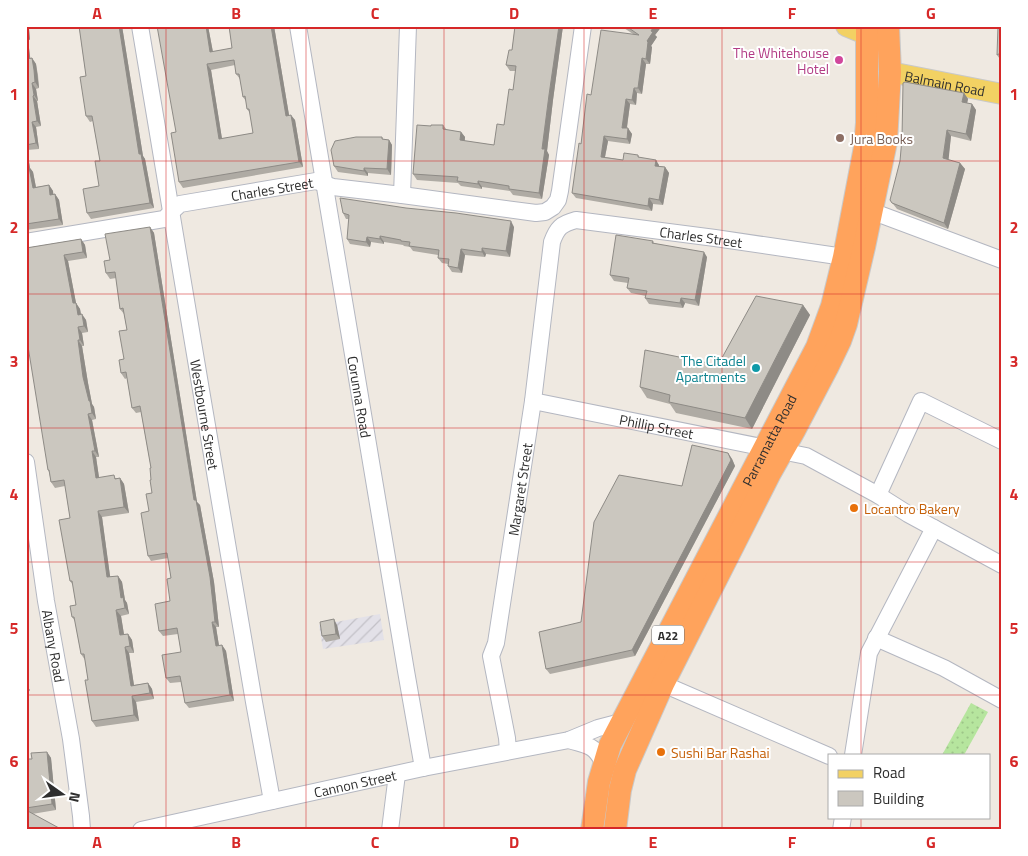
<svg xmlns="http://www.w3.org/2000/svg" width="1028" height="856" font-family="'Titillium Web',sans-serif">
<defs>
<pattern id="industrial-furrows" width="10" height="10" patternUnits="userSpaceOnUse" patternTransform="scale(1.25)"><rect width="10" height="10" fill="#e3e1e8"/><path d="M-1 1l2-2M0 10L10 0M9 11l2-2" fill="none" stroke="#c3c1c7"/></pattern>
<pattern id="park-dots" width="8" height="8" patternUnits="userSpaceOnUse" patternTransform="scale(1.25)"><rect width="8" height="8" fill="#b6e59e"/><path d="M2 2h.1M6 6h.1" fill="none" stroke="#9dc588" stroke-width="1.8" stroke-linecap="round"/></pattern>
</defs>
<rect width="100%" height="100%" fill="#efe9e1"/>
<path fill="url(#industrial-furrows)" d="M380 614 384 640 323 649 319 625Z"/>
<path fill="url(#park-dots)" d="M971 703 988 712 964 755H942Z"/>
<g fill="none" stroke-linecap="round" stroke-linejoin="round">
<defs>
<g id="minor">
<path id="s1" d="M140 26 202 396 254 702 272 801"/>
<path id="s2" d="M298 26 406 671 423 768"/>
<path d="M402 195 408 26"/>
<path d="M871 211 1002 260"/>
<path id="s3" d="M26 242 164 219 180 204 316 181 333 187 402 195 536 213 545 212 553 207 558 200 560 191 583 26"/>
<path id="s4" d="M533 401 806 456 878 495 908 514 1002 565"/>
<path id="s5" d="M26 462 46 601 71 739 81 816 82 830"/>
<path d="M878 495 921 401 1002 441"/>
<path d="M876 638 944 668 1002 700"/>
<path d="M663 684 829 756"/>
<path d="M569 740C588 746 594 744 604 764"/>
<path id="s6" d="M508 751 507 738 491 656 496 643 533 401 552 242C557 228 561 224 576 220L715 238 844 257"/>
<path d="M853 755 869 653 934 528"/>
<path id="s7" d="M141 830 423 768 569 740 598 728 621 722"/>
<path d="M390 830 397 774"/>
<path d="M841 830 843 817"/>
</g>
<g id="major">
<path d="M846 26 880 40"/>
<path id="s8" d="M890 72 1002 94"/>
</g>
<g id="highway">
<path id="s9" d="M592 830 599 782 610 745 817 347 832 306 844 257 865 147 867 123V26"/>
<path d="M615 830 620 790 625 770 663 684 770 473 795 429 827 368 840 341 846 324 864 247 886 142 890 72 888 26"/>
</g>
</defs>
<use href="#minor" stroke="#b4b7c1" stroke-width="18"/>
<use href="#major" stroke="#c9c9c9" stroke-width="22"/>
<use href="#highway" stroke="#c9c9c9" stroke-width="24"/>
<use href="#minor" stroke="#fff" stroke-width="16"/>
<use href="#major" stroke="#f2d163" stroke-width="20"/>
<use href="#highway" stroke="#ffa35c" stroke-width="22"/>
</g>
<g fill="#afaba4" fill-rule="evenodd">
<path d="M26 26H32V29H29L30 40H28L30 58H32L36 64 38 75 39 88 36 89 38 101H37L41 126 36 127 39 149 27 150 30 168 33 172 36 187 49 185 53 191V194H55L59 200 63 225 26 230Z"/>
<path d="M79 26H122L143 156 145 159 154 208 91 219 87 213 99 186 100 161 93 121 90 122 86 116V76Z"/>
<path d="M208 26 213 52 232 48 229 26H274L289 115 295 120 303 167 183 188 179 182 176 132ZM235 65 236 74 240 79 243 97 246 101 247 109 250 113 253 133 222 139 211 70Z"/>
<path d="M515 26H563L553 100 547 151 549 155 542 199 513 195 510 191 482 187V189L461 186 458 183 417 180 413 174 443 125 447 130 461 132 465 137V141L494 145 504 125 513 90 516 71H510L506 65 512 50Z"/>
<path d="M621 26H662L655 35 657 37 651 46 652 47 650 64H646L642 94 637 93 636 105 630 104 627 128 632 134 630 144 608 141 605 157 623 160 638 155 639 157 659 165V166L665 167 669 173 663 205 653 204 652 211 576 198 572 193 581 144 591 95 633 34Z"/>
<path d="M1002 26V62L997 55Z"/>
<path d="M964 93 968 99 967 103 972 104 976 110 971 141 951 136 948 160 960 163 965 169 948 229 897 209 890 200Z"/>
<path d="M382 137 383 139 389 140 392 145 391 175 368 173V176L338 172 334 166Z"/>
<path d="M343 213 514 227 510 257 486 254 485 257 465 255 462 273 452 272 448 266V264L442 263 438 258V255L413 251 410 247 404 246 403 245 384 242V244L371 242 370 247 350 244 347 239 349 219H346Z"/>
<path d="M150 227 154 233 197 502 200 505 214 582 219 627H216L219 646 222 645 226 651 234 701 189 708 185 703 181 682 170 683 166 678 181 652 178 634 163 636 159 631 170 601 171 578 168 558 151 561 148 556 149 511 152 493 151 468 141 412 136 413 132 408 127 378 125 379 121 373 124 359 127 330 124 314 120 309 116 278 110 279 106 273 110 260Z"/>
<path d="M81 239 85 245 87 258 68 261 76 303 80 309 81 314 86 320 88 332 82 333 84 346H82L88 383 92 404 94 407 96 419 92 420 99 457H96L99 478H120L124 484 129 513 102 517 110 577 118 576 122 582 125 600 127 603 129 614 121 616 124 634H128L132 640 134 653H129L134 685 148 683 152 689 154 699 136 702 139 721 96 727 92 721 88 680 85 660 81 654 75 621 72 617 76 605 73 585 70 581V518L65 486 55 488 51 482 49 472 48 470 26 248Z"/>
<path d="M653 241 654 243 707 257 699 306 685 303 683 308 649 304 645 298 646 296 631 293 627 288 628 283 614 281 610 275Z"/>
<path d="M803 305 810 315 752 429 676 413 670 404 647 398 640 387 718 365Z"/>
<path d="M728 453 732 459 735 466 635 656 550 674 546 669 682 486Z"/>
<path d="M337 625 340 639 326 642 322 636Z"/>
<path d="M47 752 51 758 56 810 32 814 59 828 60 830H26V759H32Z"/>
</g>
<g fill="#8e8b86">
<path d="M26 26 29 29 30 40 26 34Z"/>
<path d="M119 26H122L143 156 145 159 154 208 150 203 139 154Z"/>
<path d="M206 26H208L214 58 210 52Z"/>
<path d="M271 26H274L290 121 286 116Z"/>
<path d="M559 26H563L553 100 547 151 549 155 542 199 539 193 542 149 549 95Z"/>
<path d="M654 26H662L655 35 657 37 651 46 652 47 650 64 646 59 647 41 651 31Z"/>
<path d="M26 38 28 40 31 64 27 59 26 52Z"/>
<path d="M32 58 36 64 39 88 35 82Z"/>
<path d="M642 58 646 64 642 94 638 88Z"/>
<path d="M207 64 211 70 223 145 219 139Z"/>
<path d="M32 83 36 89 38 101 34 95Z"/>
<path d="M634 88 637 93 636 105 632 100Z"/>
<path d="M964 93 968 99 966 108 962 102Z"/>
<path d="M33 96 37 101 41 126 37 121Z"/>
<path d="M626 99 630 104 626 133 622 128Z"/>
<path d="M972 104 976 110 971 141 966 134Z"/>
<path d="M291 115 295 120 303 167 299 162Z"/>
<path d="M32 122 36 127 39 149 36 143Z"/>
<path d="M628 128 632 134 630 144 627 139Z"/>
<path d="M947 130 951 136 948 165 943 158Z"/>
<path d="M461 132 465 137 464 146 460 140Z"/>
<path d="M604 136 608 141 604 162 601 157Z"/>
<path d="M389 140 392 145 391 175 387 169Z"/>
<path d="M26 149 27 150 30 168 33 172 37 193 33 188 27 167Z"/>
<path d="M656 160 659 165 658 171 655 166Z"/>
<path d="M960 163 965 169 948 229 944 223Z"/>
<path d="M665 167 669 173 663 205 659 200Z"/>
<path d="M364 168 368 173V176L364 171Z"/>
<path d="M478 181 482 187V189L478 184Z"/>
<path d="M49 185 53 191 54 200 50 195Z"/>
<path d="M55 194 59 200 63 225 59 219Z"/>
<path d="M649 198 653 204 652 211 648 206Z"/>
<path d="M511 221 514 227 510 257 506 251Z"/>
<path d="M150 227 154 233 197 502 200 505 214 582 219 627 215 622 194 500Z"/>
<path d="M380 236 384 242V244L380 239Z"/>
<path d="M367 237 371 242 370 247 366 242Z"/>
<path d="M81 239 85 245 87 258 83 252Z"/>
<path d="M482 248 486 254 485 257 482 252Z"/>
<path d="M461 249 465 255 462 273 458 268Z"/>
<path d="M704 252 707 257 699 306 695 300Z"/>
<path d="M64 255 68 261 76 303 80 309 82 321 78 315 73 303Z"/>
<path d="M681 298 685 303 683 308 680 303Z"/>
<path d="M803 305 810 315 752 429 745 418Z"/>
<path d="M82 314 86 320 88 332 84 326Z"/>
<path d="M78 327 82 333 84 346 80 340Z"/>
<path d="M78 340 82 346 88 383 92 404 94 407 96 419 92 413 83 377Z"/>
<path d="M88 414 92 420 99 457 95 451Z"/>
<path d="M92 451 96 457 100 484 96 478Z"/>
<path d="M728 453 732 459 735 466 635 656 632 650Z"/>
<path d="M120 478 124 484 129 513 124 507Z"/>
<path d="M98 511 102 517 111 583 107 577Z"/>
<path d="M118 576 122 582 125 600 127 603 129 614 125 608 121 598Z"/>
<path d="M116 610 121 616 125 641 120 635Z"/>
<path d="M334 619 337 625 340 639 336 634Z"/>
<path d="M212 622 216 627 220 652 216 646Z"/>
<path d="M128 634 132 640 134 653 130 646Z"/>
<path d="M222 645 226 651 234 701 230 695Z"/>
<path d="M125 647 129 653 135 692 131 686Z"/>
<path d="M148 683 152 689 154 699 150 693Z"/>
<path d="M26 685 30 690 26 695Z"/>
<path d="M132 696 136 702 139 721 134 715Z"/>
<path d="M47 752 51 758 56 810 52 804Z"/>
</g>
<g fill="#cbc7bf" stroke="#8e8b86" fill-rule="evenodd">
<path d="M79 26H119L139 154H141L150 203 87 213 83 189 99 186 95 161H100L92 116H86L80 77 86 76Z"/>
<path d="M157 26H206L210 52 232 48 229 26H271L286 116 291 115 299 162 179 182 171 133 176 132ZM234 60 236 74H239L243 97 245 96 247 109H249L253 133 219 139 207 64Z"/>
<path d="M515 26H559L549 95 542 149H545L539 193 509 189V186L478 181V184L457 181 458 177 413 174 417 125 431 126V125H443V129L461 132 460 140 494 145 497 124 504 125 509 89 513 90 516 66 506 65 509 50H512Z"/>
<path d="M626 26H654L651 31 653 32 647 41 648 42 646 59 642 58 638 88H634L632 100 626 99 622 128H628L627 139 604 136 601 157 623 160 624 153 638 155V157L656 160 655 166 665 167 659 200 649 198 648 206 572 193 579 143 581 144 587 94 591 95 601 30 639 35Z"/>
<path d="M998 26H1002V52L997 55Z"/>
<path d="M26 52 27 59 32 58 34 70 35 82 32 83 34 95 33 96 37 121 32 122 36 143 26 145Z"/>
<path d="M905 82 964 93 962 102 972 104 966 134 947 130 943 158 960 163 944 223 892 203 890 200 900 161 902 138 903 83Z"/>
<path d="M356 137H382V139L389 140 387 169 364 168V171L334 166 331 150 335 141Z"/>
<path d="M26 163 27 167H29L33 188 49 185 50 195 55 194 59 219 26 224Z"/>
<path d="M340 198 406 208 456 213 511 221 506 251 482 248V252L461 249 458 268 448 266 449 259 438 258 439 250 409 246 410 242 401 241V240L380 236V239L367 237 366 242 347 239 349 215 343 213Z"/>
<path d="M150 227 194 500H196L210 577 215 622H212L216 646 222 645 230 695 185 703 180 676 166 678 162 655 181 652 177 628 159 631 155 604 170 601 167 579 171 578 167 553 148 556 141 513 149 511 146 494 152 493 150 480H151L150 468H151L140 406 132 408 126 372 121 373 119 360 124 359 119 331 127 330 123 308 120 309 115 272 106 273 104 261 110 260 105 234Z"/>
<path d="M616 235 653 241 652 243 704 252 695 300 681 298 680 303 645 298 647 291 627 288 629 278 610 275Z"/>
<path d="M81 239 83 252 64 255 73 303H76L78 315 82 314 84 326 78 327 80 340H78L83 377 89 401H90L92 413 88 414 95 451H92L96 478 114 475 115 479 120 478 124 507 98 511 107 577 118 576 121 598 123 597 125 608 116 610 120 635 128 634 130 646 125 647 131 686 148 683 150 693 132 696 134 715 92 721 85 680H88L84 654H81L74 617H72L70 606 76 605 72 581H70L59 520 70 518 64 480 51 482 49 470H48L26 334V248Z"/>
<path d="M756 296 803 305 745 418 669 402 670 395 640 387 645 350 718 365Z"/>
<path d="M692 445 728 453 731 460 632 650 546 669 539 632 581 622 594 522 619 475 682 486Z"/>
<path d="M334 619 336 634 322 636 320 622Z"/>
<path d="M47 752 52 804 26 808V759H32L31 753Z"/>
<path d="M26 810 59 828 58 830H26Z"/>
</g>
<path fill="none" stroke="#d62828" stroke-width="1" stroke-opacity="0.55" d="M166 26V830M306 26V830M444 26V830M584 26V830M722 26V830M861 26V755M26 161H1002M26 294H1002M26 428H1002M26 562H1002M26 695H1002M861 817V830"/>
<circle fill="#d1479c" stroke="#fff" stroke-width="2" cx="839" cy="60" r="5"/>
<circle fill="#8d6e63" stroke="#fff" stroke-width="2" cx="840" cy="138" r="5"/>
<circle fill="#0f9aa8" stroke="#fff" stroke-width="2" cx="756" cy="368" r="5"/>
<g fill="#e8710a" stroke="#fff" stroke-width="2">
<circle cx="854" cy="508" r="5"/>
<circle cx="661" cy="752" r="5"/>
</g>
<g text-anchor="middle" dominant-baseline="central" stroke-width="4" stroke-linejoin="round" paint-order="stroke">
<rect fill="#fff" stroke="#6d6d6d" stroke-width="1" x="652" y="625.5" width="32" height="19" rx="4"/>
<g font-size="12" font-weight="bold" fill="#2e2e2e">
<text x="668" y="635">A22</text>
</g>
<g font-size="14" fill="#b23c85" stroke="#fff" text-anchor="end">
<text x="829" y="52">The Whitehouse<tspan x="829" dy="16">Hotel</tspan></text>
</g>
<g font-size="14" fill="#2e2e2e" stroke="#fff">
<text stroke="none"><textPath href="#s8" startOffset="56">Balmain Road</textPath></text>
<text stroke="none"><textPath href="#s3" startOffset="255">Charles Street</textPath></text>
<text stroke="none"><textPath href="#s6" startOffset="676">Charles Street</textPath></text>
<text stroke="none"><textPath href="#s2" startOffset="376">Corunna Road</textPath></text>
<text stroke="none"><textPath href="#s1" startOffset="394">Westbourne Street</textPath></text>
<text stroke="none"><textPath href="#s4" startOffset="126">Phillip Street</textPath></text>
<text stroke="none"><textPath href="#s9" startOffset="431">Parramatta Road</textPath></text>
<text stroke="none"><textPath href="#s6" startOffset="266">Margaret Street</textPath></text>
<text stroke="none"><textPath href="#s5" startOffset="186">Albany Road</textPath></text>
<text stroke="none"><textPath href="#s7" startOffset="219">Cannon Street</textPath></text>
</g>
<g font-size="14" fill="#785e54" stroke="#fff" text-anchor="start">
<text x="850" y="138">Jura Books</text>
</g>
<g font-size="14" fill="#0d838f" stroke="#fff" text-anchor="end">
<text x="746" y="360">The Citadel<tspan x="746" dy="16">Apartments</tspan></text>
</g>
<g font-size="14" fill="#c56008" stroke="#fff" text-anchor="start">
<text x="864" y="508">Locantro Bakery</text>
<text x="671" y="752">Sushi Bar Rashai</text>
</g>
</g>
<rect width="1028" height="856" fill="none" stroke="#ffffff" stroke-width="55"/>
<rect x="828" y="754" width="162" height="65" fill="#ffffff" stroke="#ababab"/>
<rect x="838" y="770" width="25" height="8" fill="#f2d163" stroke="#ababab"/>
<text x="873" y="778" font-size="15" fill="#2e2e2e">Road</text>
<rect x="838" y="791" width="25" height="15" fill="#cbc7bf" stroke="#ababab"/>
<text x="873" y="804" font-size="15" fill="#2e2e2e">Building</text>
<g transform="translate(62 794) rotate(104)" stroke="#ffffff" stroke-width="4" paint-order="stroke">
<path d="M0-4L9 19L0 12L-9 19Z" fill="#2e2e2e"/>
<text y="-8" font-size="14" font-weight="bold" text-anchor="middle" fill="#2e2e2e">N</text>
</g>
<rect x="28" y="28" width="972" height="800" fill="none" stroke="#d62828" stroke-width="2"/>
<g font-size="16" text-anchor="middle" font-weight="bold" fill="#d62828">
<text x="97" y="19">A</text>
<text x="236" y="19">B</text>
<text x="375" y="19">C</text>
<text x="514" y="19">D</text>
<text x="653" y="19">E</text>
<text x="792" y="19">F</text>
<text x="931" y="19">G</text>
<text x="14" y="100">1</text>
<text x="1014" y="100">1</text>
<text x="14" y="233">2</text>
<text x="1014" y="233">2</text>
<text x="14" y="367">3</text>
<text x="1014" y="367">3</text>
<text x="14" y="500">4</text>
<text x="1014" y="500">4</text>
<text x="14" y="634">5</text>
<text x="1014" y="634">5</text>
<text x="14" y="767">6</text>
<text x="1014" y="767">6</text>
<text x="97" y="848">A</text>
<text x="236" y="848">B</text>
<text x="375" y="848">C</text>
<text x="514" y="848">D</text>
<text x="653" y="848">E</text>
<text x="792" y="848">F</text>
<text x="931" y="848">G</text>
</g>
</svg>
